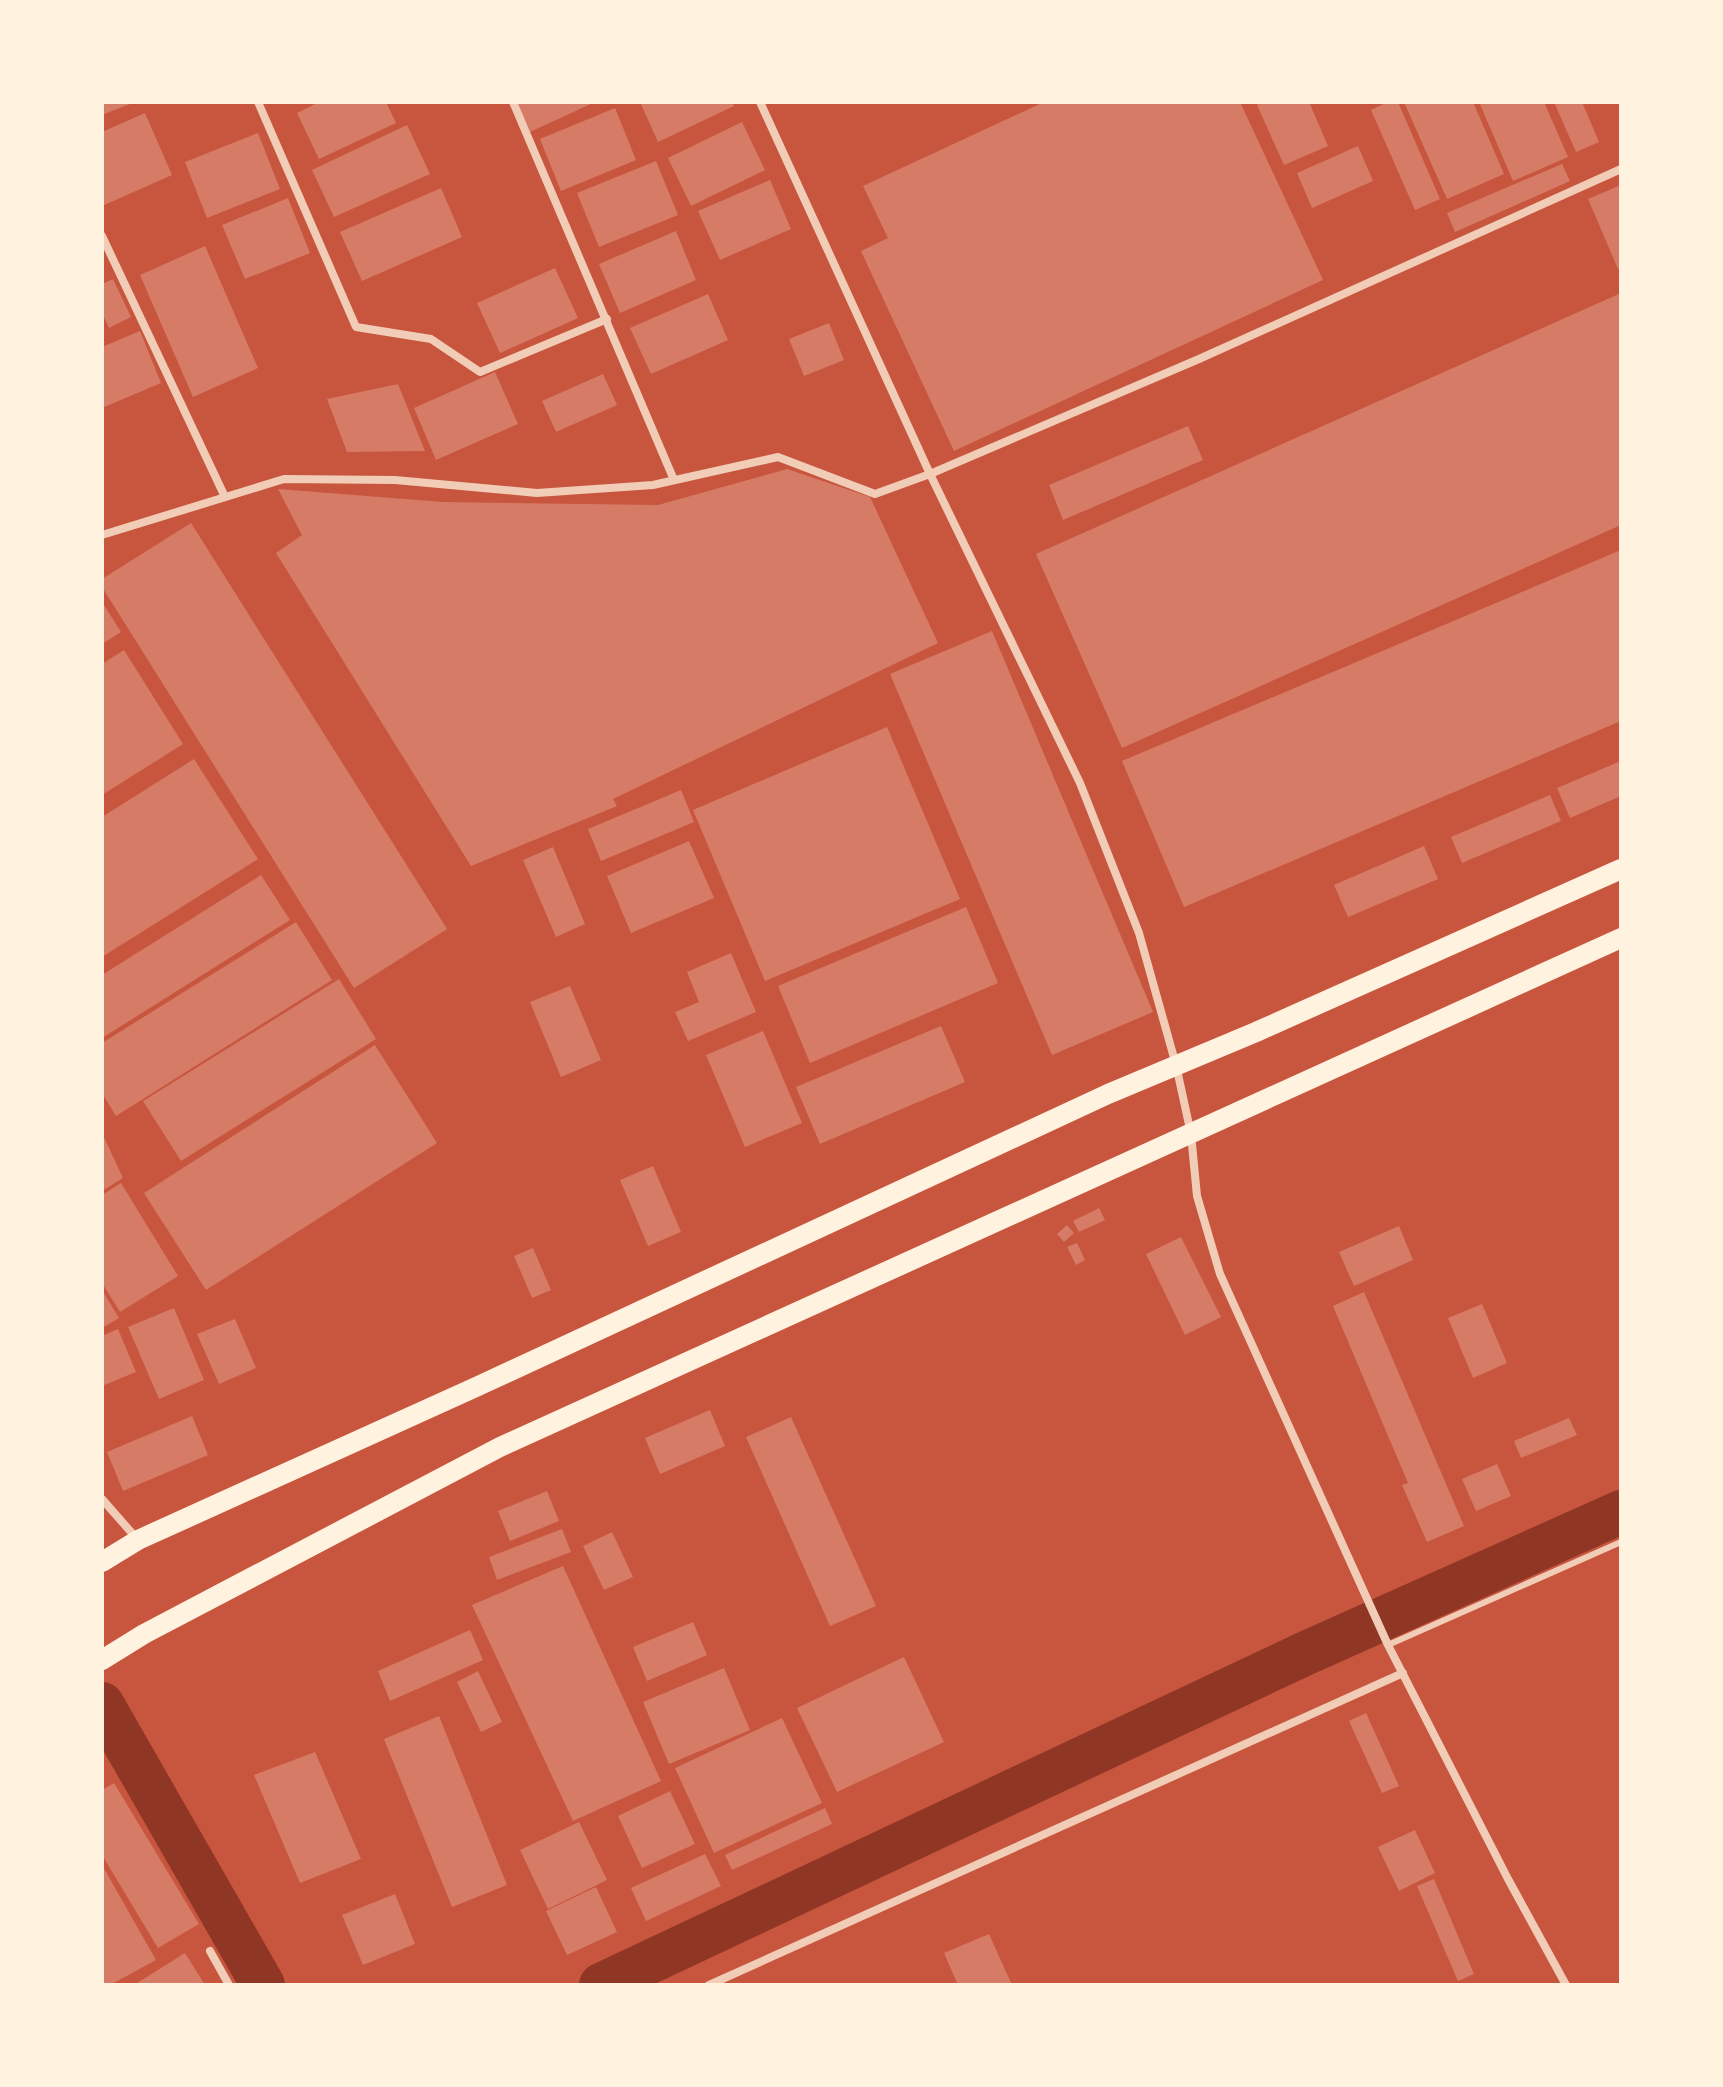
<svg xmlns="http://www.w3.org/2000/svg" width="1723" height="2087" font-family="'Sofia Sans Condensed',sans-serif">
<rect width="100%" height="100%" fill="#c8553d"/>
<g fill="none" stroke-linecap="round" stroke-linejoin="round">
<g stroke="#8f3625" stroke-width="44">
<path d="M102 1704 263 1985"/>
<path d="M601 1985 1304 1654 1621 1512"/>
</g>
</g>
<g fill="#d67c66">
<path d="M102 102H135L102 115Z"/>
<path d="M319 102H386L396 123 319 159 297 113Z"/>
<path d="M516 102H595L530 132Z"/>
<path d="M640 102H732L734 106 658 142Z"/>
<path d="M1044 102H1240L1323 280 954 451 861 251 888 238 863 186Z"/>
<path d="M1263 102H1309L1328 146 1284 165 1257 105Z"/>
<path d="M1388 102H1398L1440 199 1415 210 1371 110Z"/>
<path d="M1404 102H1473L1504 174 1447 199Z"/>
<path d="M1479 102H1544L1568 157 1513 181Z"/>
<path d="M1554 102H1582L1599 142 1576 152Z"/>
<path d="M615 108 636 160 561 191 540 139Z"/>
<path d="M145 113 172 175 102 206V132Z"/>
<path d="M742 122 765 170 691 206 668 158Z"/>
<path d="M407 125 430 174 334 217 312 170Z"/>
<path d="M258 133 280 189 207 218 185 162Z"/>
<path d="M1358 146 1373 181 1312 208 1297 173Z"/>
<path d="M656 161 678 215 599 247 577 193Z"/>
<path d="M1562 164 1570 181 1455 232 1447 213Z"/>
<path d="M770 180 791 229 720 260 698 211Z"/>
<path d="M1621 185V267L1618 269 1588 199Z"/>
<path d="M441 188 462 237 362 281 340 232Z"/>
<path d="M288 198 310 253 245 279 222 225Z"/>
<path d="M676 231 696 280 620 313 599 264Z"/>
<path d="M205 246 258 368 193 397 140 275Z"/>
<path d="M555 268 578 318 500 353 477 303Z"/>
<path d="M113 279 131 317 109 328 102 313V284Z"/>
<path d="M1621 293V525L1122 748 1036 554Z"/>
<path d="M708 294 728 340 651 374 630 328Z"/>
<path d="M829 323 844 360 804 376 789 339Z"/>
<path d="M140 331 161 383 102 408V347Z"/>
<path d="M495 372 518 424 436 460 414 408Z"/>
<path d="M603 374 617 405 556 432 542 401Z"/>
<path d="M398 384 425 451 347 452 327 399Z"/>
<path d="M1188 426 1203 460 1063 520 1049 485Z"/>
<path d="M787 469 870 497 938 643 613 799 617 806 471 866 276 553 302 535 278 489 443 502 658 505Z"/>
<path d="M191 523 447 929 354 988 102 587V579Z"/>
<path d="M1621 550V721L1184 907 1122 761Z"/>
<path d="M102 602 121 632 102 644Z"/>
<path d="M992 631 1153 1012 1052 1055 890 674Z"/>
<path d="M124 650 183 744 102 795V664Z"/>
<path d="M887 727 960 899 765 981 693 810Z"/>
<path d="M194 759 258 859 102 957V817Z"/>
<path d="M1621 761V796L1570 818 1557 788Z"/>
<path d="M681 790 694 822 601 861 588 829Z"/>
<path d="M1550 795 1561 821 1462 863 1451 837Z"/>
<path d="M689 841 714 898 631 933 607 876Z"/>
<path d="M1424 846 1438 879 1348 917 1334 885Z"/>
<path d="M553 847 585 924 556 937 523 860Z"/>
<path d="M261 875 290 920 102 1038V975Z"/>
<path d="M966 907 998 983 810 1063 778 986Z"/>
<path d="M296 922 332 980 116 1116 102 1093V1043Z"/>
<path d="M731 953 756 1012 688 1041 675 1012 699 1002 687 972Z"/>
<path d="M339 979 376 1039 181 1161 143 1101Z"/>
<path d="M570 986 601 1060 561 1077 530 1002Z"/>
<path d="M941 1026 965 1082 820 1144 796 1087Z"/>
<path d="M763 1031 802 1123 745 1147 706 1055Z"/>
<path d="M375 1045 437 1143 206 1290 144 1193Z"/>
<path d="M102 1133 123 1178 102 1191Z"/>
<path d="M653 1166 681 1232 648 1246 620 1180Z"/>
<path d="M121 1183 178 1276 120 1312 102 1283V1195Z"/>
<path d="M1099 1208 1105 1220 1079 1232 1073 1221Z"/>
<path d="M1067 1225 1074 1233 1064 1242 1057 1234Z"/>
<path d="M1399 1226 1413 1260 1354 1286 1339 1252Z"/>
<path d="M1181 1237 1221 1317 1185 1335 1146 1254Z"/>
<path d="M1077 1243 1085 1260 1076 1265 1067 1247Z"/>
<path d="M533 1248 551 1290 532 1298 514 1256Z"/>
<path d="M102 1290 119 1318 102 1328Z"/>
<path d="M1364 1292 1464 1526 1427 1542 1402 1485 1408 1483 1333 1306Z"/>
<path d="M1482 1304 1507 1363 1473 1378 1448 1318Z"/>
<path d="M174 1308 204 1380 159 1399 128 1327Z"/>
<path d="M235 1319 256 1368 219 1384 197 1334Z"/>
<path d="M118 1329 136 1372 102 1386V1336Z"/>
<path d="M710 1410 725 1446 660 1474 645 1438Z"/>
<path d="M192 1416 208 1455 123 1491 107 1452Z"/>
<path d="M791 1417 876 1606 830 1626 746 1437Z"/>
<path d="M1569 1418 1577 1435 1521 1458 1514 1441Z"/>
<path d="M1497 1464 1511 1496 1476 1511 1462 1479Z"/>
<path d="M547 1491 559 1521 510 1541 498 1511Z"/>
<path d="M562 1529 571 1552 497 1580 489 1557Z"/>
<path d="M612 1532 633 1577 604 1590 583 1546Z"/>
<path d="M563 1566 661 1781 573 1821 472 1605Z"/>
<path d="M693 1622 707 1655 647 1681 633 1647Z"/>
<path d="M470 1630 483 1660 390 1701 378 1671Z"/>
<path d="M904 1657 944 1742 837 1792 797 1708Z"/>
<path d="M724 1668 750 1730 669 1764 643 1702Z"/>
<path d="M478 1671 502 1722 481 1732 457 1682Z"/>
<path d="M1366 1713 1399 1786 1382 1793 1349 1721Z"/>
<path d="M439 1716 507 1885 452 1907 384 1739Z"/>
<path d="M782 1718 822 1803 714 1853 675 1768Z"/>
<path d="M315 1752 361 1859 300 1883 254 1775Z"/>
<path d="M114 1783 199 1924 158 1948 102 1855V1790Z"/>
<path d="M670 1791 695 1844 642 1868 618 1816Z"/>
<path d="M825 1808 832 1824 732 1870 725 1855Z"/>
<path d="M579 1822 607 1880 548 1909 520 1850Z"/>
<path d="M1415 1830 1435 1873 1399 1891 1378 1847Z"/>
<path d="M705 1854 721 1886 646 1921 631 1888Z"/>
<path d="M102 1865 156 1960 110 1985H102Z"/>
<path d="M1434 1879 1474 1974 1458 1981 1417 1886Z"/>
<path d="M596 1887 617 1932 567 1955 546 1911Z"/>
<path d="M395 1894 415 1944 363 1965 342 1915Z"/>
<path d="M989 1934 1012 1985H958L944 1953Z"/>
<path d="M185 1953 205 1985H134Z"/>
</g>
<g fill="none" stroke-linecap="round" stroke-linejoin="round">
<path stroke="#f1ccb7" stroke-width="6" d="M1388 1645 1621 1542"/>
<g stroke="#f1ccb7" stroke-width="8">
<path d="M258 102 356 327 431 339 480 372 607 319"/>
<path d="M513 102 674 480"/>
<path d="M760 102 930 474 1080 783 1139 933 1176 1065 1191 1134 1197 1196 1220 1274 1388 1645 1508 1879 1566 1985"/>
<path d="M102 236 225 497"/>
<path d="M102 535 284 479 395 480 537 493 653 485 778 457 875 494 930 474 1199 359 1621 169"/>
<path d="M102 1499 138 1540"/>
<path d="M210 1951 229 1985"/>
<path d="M709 1985 1403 1673"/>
</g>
<g stroke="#fff3e0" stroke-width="20">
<path d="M102 1562 138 1540 476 1387 1108 1094 1256 1032 1621 869"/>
<path d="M102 1660 144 1634 500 1447 1621 938"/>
</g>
</g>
<rect width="1723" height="2087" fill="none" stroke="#fff3e0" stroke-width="208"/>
</svg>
